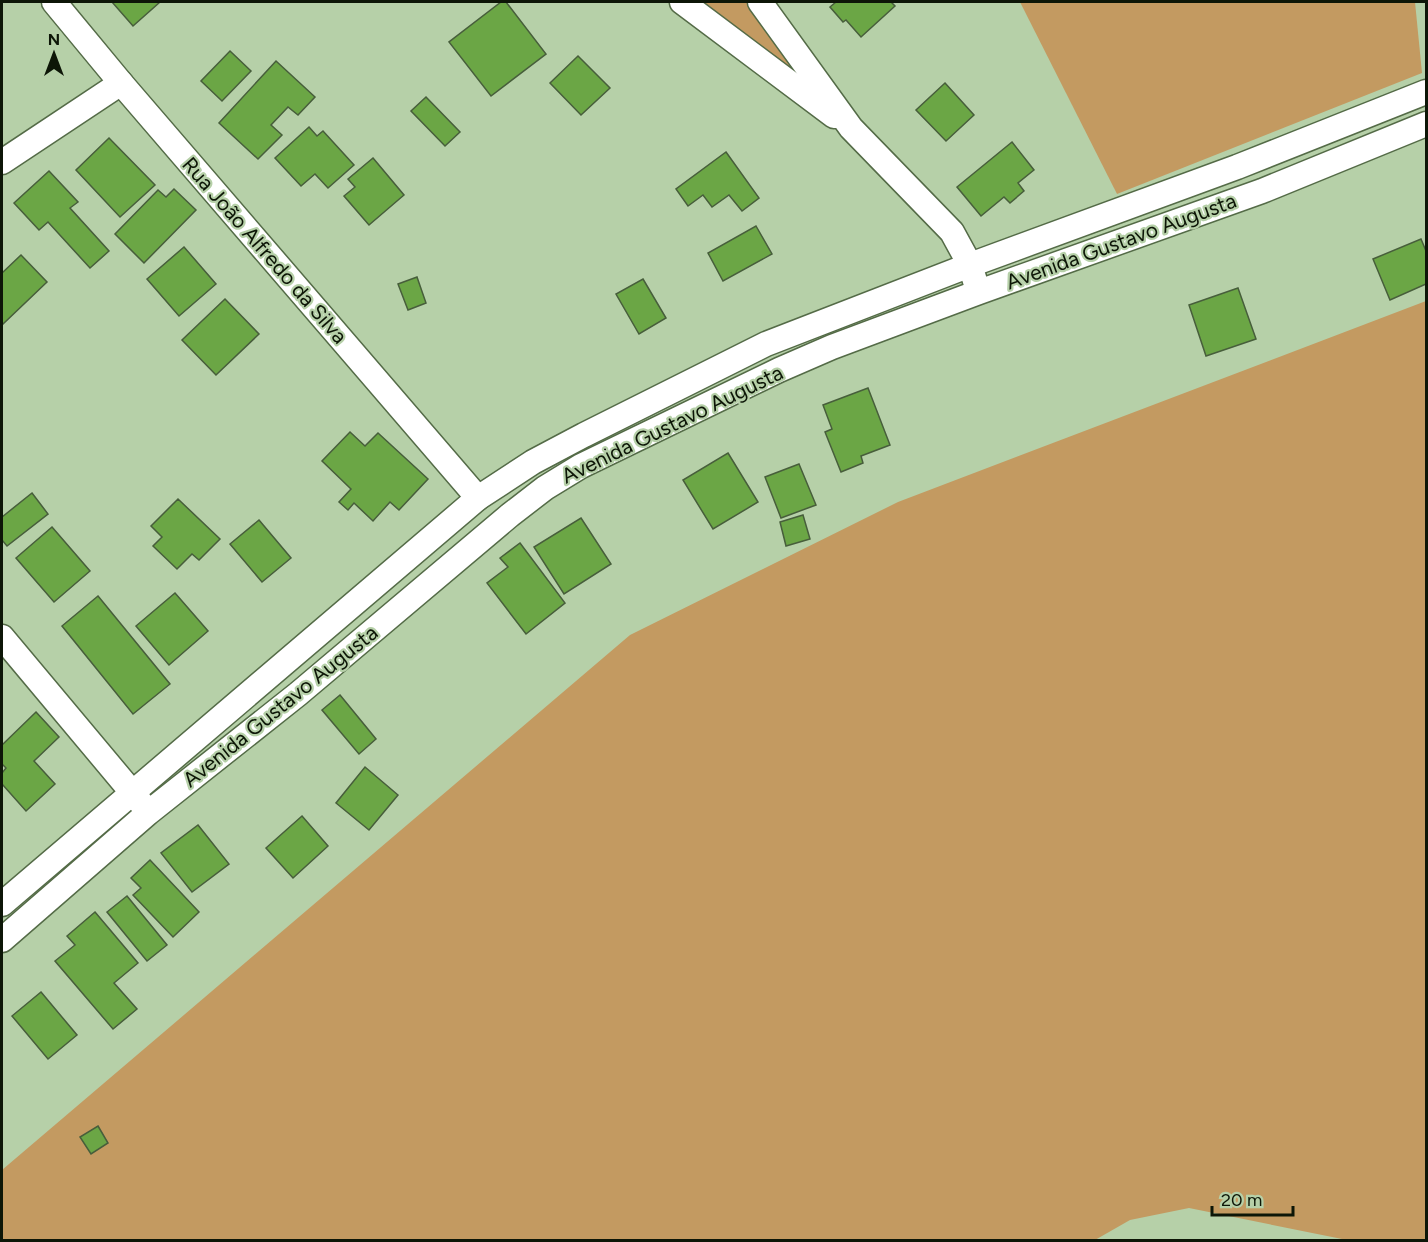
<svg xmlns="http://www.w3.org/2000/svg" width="1428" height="1242" font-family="Figtree,sans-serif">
<rect width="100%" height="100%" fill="#b6d0a8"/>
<g fill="#c39a61">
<path d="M701 2H746L802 77Z"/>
<path d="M1020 2H1415L1422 73 1117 194Z"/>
<path d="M1426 301V1240H1347L1189 1208 1130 1220 1095 1240H2V1170L630 635 898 502Z"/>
</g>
<g fill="#6ba645" stroke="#475e3b" stroke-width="1.5">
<path d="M112 2H160L133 26Z"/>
<path d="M501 2H506L546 54 491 96 449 42Z"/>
<path d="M836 2H891L895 6 861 37 846 20 843 22 830 7Z"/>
<path d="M230 51 251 71 222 101 201 81Z"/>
<path d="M578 56 610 88 581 115 550 83Z"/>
<path d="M276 61 315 97 298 115 288 107 271 125 282 135 258 159 219 123Z"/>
<path d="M945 83 974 115 946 141 916 110Z"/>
<path d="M426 97 460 132 445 146 411 111Z"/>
<path d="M309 127 317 136 323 131 354 165 328 188 315 174 301 186 275 158Z"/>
<path d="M109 138 155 185 120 217 76 170Z"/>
<path d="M1012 142 1034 170 1018 183 1024 191 1010 203 1004 197 981 216 957 187Z"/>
<path d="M726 152 759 198 742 211 729 195 712 207 703 195 688 206 676 189Z"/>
<path d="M373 158 404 195 369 225 344 196 355 187 348 179Z"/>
<path d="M49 171 78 202 70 208 109 251 90 268 48 222 39 230 14 203Z"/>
<path d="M174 189 196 210 144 263 115 234 158 190 166 197Z"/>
<path d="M756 226 772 254 723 281 708 253Z"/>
<path d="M1421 239 1426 251V284L1390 300 1373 259Z"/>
<path d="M184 247 216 284 179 316 147 279Z"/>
<path d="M21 255 47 282 3 324 2 322V273Z"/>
<path d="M417 277 426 303 408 310 398 284Z"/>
<path d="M643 279 666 318 639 334 616 294Z"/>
<path d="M1238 288 1256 339 1206 356 1189 305Z"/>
<path d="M225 299 259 334 216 375 182 340Z"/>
<path d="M868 388 890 445 861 456 863 463 841 472 825 432 832 429 823 405Z"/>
<path d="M350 432 365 446 378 433 428 479 399 510 390 502 373 521 354 503 348 510 339 502 351 489 322 461Z"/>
<path d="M728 453 758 502 713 529 683 480Z"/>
<path d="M799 464 816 505 781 518 765 477Z"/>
<path d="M32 493 48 514 7 546 2 540V517Z"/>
<path d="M178 499 220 539 199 560 192 554 177 569 153 546 162 537 151 526Z"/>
<path d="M803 515 810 539 786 546 780 522Z"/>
<path d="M581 518 611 564 564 594 534 547Z"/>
<path d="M259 520 291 558 262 582 230 544Z"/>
<path d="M52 527 90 571 54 602 16 558Z"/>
<path d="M520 543 565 603 526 634 487 583 508 567 500 558Z"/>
<path d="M175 593 208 631 169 665 136 626Z"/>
<path d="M98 596 170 684 133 714 62 626Z"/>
<path d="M340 695 376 739 359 754 322 710Z"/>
<path d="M36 712 59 737 34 761 55 784 26 811 2 784V773L6 768 2 764V745Z"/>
<path d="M365 767 398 795 369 830 336 803Z"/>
<path d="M302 816 328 846 293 878 266 848Z"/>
<path d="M198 825 229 864 192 892 161 853Z"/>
<path d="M150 860 199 912 173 937 133 895 141 888 131 878Z"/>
<path d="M127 896 167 945 147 961 107 912Z"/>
<path d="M95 912 138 963 114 983 137 1009 113 1029 55 961 75 945 67 936Z"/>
<path d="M41 992 77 1035 48 1059 12 1016Z"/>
<path d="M98 1126 108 1143 91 1154 80 1137Z"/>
</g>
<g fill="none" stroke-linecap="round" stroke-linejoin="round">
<defs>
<g id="minor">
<path d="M54 2 121 83 478 498"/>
<path d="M682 2 834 116"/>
<path d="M760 2 851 128 952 232 970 265 975 281"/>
<path d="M2 162 121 83"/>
<path d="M2 637 141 803"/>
<path d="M2 904 478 498 533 462 584 435 766 344 970 265 1237 167 1426 92"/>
<path d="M2 940 148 813 298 694 510 515 545 488 581 466 779 370 832 347 979 292 1262 191 1426 124"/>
</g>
</defs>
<use href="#minor" stroke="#546b47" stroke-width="27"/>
<use href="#minor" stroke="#fff" stroke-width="24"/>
</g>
<g text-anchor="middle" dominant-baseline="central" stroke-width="4.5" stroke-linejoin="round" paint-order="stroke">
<g font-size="21" fill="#0d1607" stroke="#b6d0a8">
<text transform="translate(1121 241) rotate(-20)">Avenida Gustavo Augusta</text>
<text transform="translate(265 250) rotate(49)">Rua João Alfredo da Silva</text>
<text transform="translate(672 424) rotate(-26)">Avenida Gustavo Augusta</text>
<text transform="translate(280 706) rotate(-39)">Avenida Gustavo Augusta</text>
</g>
</g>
<rect width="1428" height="1242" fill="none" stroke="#0d1607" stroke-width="6"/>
<g transform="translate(54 54)" stroke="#b6d0a8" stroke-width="4.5" paint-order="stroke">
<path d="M0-4.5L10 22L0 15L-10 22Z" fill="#0d1607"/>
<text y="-9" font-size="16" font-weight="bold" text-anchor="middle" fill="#0d1607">N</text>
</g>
<path d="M1212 1206v9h81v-9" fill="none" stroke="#0d1607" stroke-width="3"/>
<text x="1221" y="1206" font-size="18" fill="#0d1607" stroke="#b6d0a8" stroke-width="4.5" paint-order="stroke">20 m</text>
</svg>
